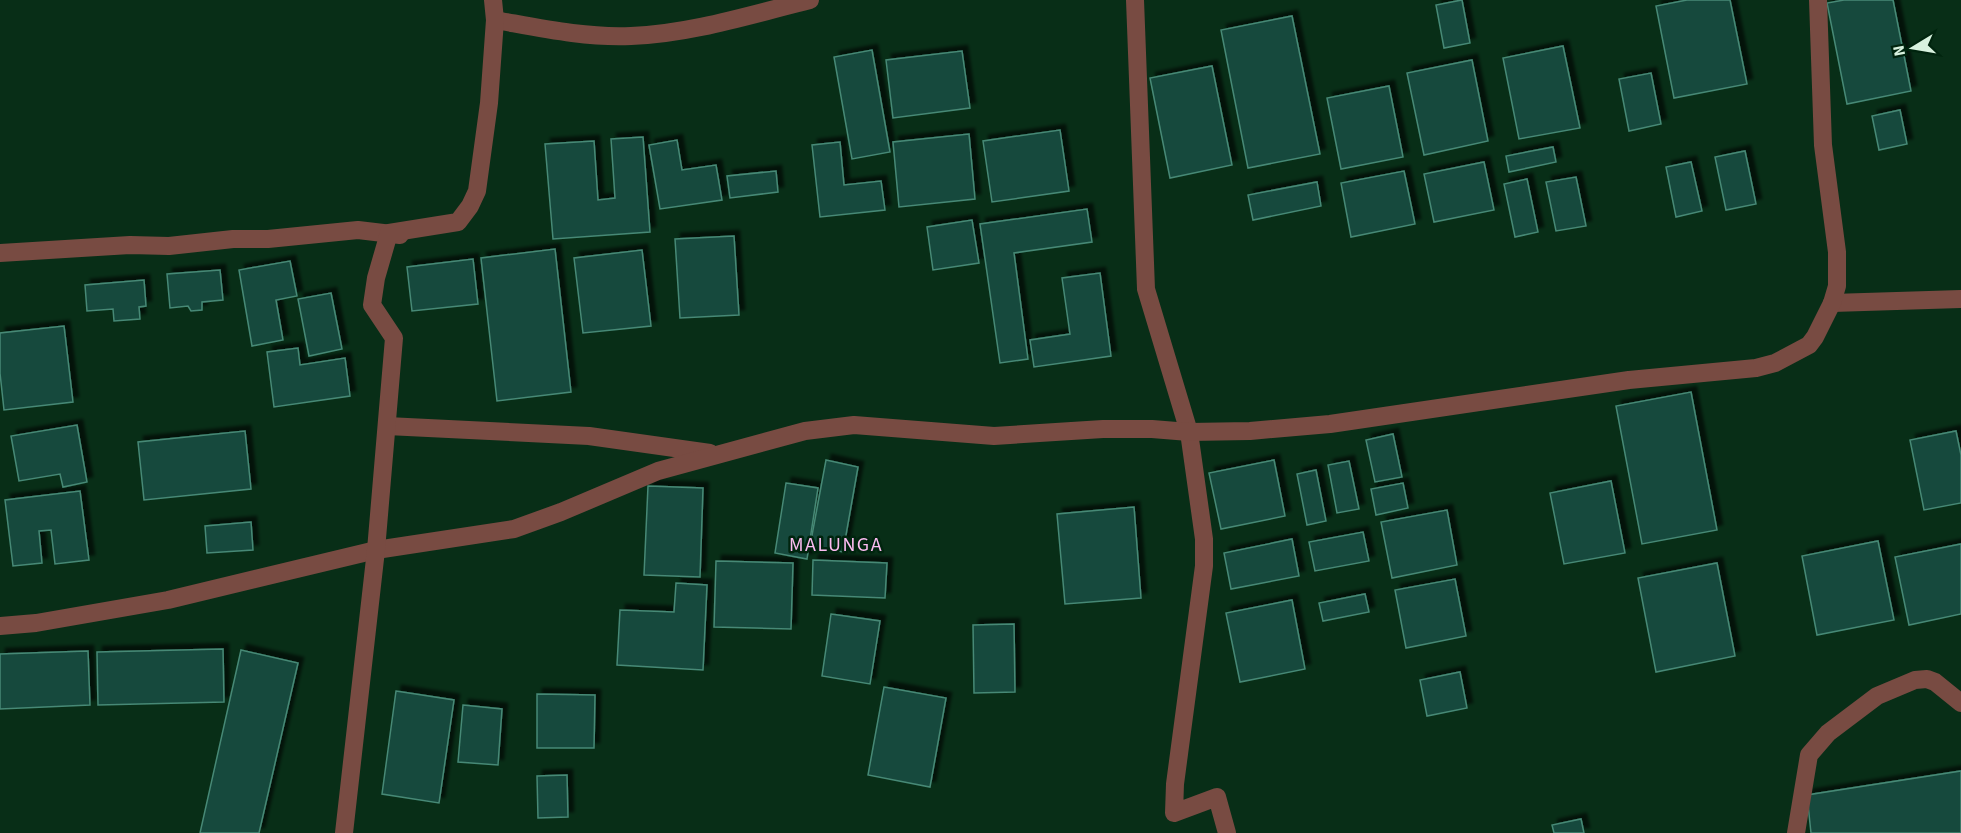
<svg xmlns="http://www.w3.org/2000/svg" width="1961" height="833" font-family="'Source Sans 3',sans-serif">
<defs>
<filter id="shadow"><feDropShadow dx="5.5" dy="-5.5" stdDeviation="1.5" flood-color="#0009"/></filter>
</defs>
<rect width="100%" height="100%" fill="#082e17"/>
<g fill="#19483c" stroke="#468976" stroke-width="1.5" filter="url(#shadow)">
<path d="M1462 0 1470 43 1444 48 1436 5Z"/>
<path d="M1687 0H1730L1747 84 1674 98 1656 6Z"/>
<path d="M1844 0H1893L1911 91 1847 104 1827 3Z"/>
<path d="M1292 16 1320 154 1248 168 1221 30Z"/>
<path d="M1563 46 1580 128 1519 139 1503 58Z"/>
<path d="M872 50 890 152 852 159 834 57Z"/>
<path d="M962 51 970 108 893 118 886 60Z"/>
<path d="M1472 60 1488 141 1424 155 1407 73Z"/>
<path d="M1212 66 1232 165 1170 178 1150 78Z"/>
<path d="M1651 73 1661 124 1629 131 1619 79Z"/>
<path d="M1389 86 1403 157 1341 169 1327 98Z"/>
<path d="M1900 110 1907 144 1879 150 1872 116Z"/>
<path d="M1060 130 1069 191 992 202 983 141Z"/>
<path d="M969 134 975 199 899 207 893 142Z"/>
<path d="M643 137 650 232 553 239 545 144 594 141 598 200 615 198 611 139Z"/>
<path d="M677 140 682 170 716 165 722 200 660 209 649 145Z"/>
<path d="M840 142 844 185 881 181 885 210 820 217 812 145Z"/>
<path d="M1553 147 1556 162 1509 172 1506 156Z"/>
<path d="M1745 151 1756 204 1726 210 1715 157Z"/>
<path d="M1484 162 1494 210 1434 222 1424 174Z"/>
<path d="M1691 162 1702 211 1676 217 1666 167Z"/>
<path d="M776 171 778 192 730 198 727 176Z"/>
<path d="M1404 171 1415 224 1351 237 1341 183Z"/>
<path d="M1576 177 1586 226 1556 231 1546 182Z"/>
<path d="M1527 179 1538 232 1515 237 1504 184Z"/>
<path d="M1317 182 1321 206 1253 220 1248 195Z"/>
<path d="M1087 209 1092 242 1014 253 1028 359 1000 363 980 224Z"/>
<path d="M972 220 979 263 933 270 927 227Z"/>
<path d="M734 236 739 315 680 318 675 239Z"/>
<path d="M555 249 571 392 497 401 481 258Z"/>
<path d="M642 250 651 326 583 333 574 258Z"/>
<path d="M473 259 478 304 412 311 407 267Z"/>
<path d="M290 261 297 296 276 300 283 340 252 346 239 270Z"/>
<path d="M220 270 223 300 202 302V310L191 311 188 306 170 308 167 274Z"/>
<path d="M1100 273 1111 356 1034 367 1030 340 1070 334 1062 278Z"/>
<path d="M144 280 146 306 139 307 140 319 114 321 113 309 87 311 85 285Z"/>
<path d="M331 293 342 349 309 356 298 299Z"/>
<path d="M64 326 73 402 4 410 0 373V333Z"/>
<path d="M298 348 300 365 345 358 350 396 274 407 267 352Z"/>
<path d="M1691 392 1717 530 1642 544 1616 406Z"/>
<path d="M77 425 87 482 63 487 60 474 19 481 11 436Z"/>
<path d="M245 431 251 489 144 500 138 442Z"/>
<path d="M1956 431 1961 455V503L1924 510 1910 440Z"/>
<path d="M1393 434 1402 477 1375 482 1366 440Z"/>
<path d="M826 460 858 467 843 552 810 546Z"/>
<path d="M1274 460 1285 516 1221 529 1209 473Z"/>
<path d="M1349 461 1359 509 1337 513 1328 465Z"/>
<path d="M1316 470 1326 521 1307 525 1297 474Z"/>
<path d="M1611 481 1625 553 1564 564 1550 493Z"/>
<path d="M786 483 818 488 807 559 775 553Z"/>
<path d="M1403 483 1408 508 1376 515 1371 489Z"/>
<path d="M648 486 703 488 700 577 644 575Z"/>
<path d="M80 491 89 560 55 564 51 530 39 531 42 563 13 566 5 500Z"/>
<path d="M1134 507 1141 598 1065 604 1057 514Z"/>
<path d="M1447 510 1457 565 1392 578 1381 522Z"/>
<path d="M251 522 253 550 207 553 205 526Z"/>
<path d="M1363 532 1369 561 1315 571 1309 542Z"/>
<path d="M1292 539 1299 576 1231 589 1224 553Z"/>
<path d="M1878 541 1894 620 1817 635 1802 556Z"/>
<path d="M1961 544V614L1909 625 1895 557Z"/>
<path d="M813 560 887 563 885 598 812 595Z"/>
<path d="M716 561 793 563 791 629 714 627Z"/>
<path d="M1717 563 1735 656 1656 672 1638 578Z"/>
<path d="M1455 579 1466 636 1406 648 1395 590Z"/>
<path d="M676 583 707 585 703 670 617 665 620 610 674 612Z"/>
<path d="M1365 594 1369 612 1323 621 1319 603Z"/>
<path d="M1292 600 1305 669 1240 682 1226 613Z"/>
<path d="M831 614 880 621 870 684 822 676Z"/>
<path d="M1014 624 1015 692 974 693 973 625Z"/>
<path d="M223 649 224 702 98 705 97 652Z"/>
<path d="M241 650 298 663 259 833H200Z"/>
<path d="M88 651 90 705 0 709V654Z"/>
<path d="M1460 672 1467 708 1427 716 1420 680Z"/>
<path d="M884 687 946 698 930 787 868 775Z"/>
<path d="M396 691 454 700 439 803 382 794Z"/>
<path d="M537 694 595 695 594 748H537Z"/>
<path d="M463 705 502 709 498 765 458 762Z"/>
<path d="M1961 771V833H1811L1807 795Z"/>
<path d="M567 775 568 817 538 818 537 776Z"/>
<path d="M1581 819 1584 833H1554L1552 825Z"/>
</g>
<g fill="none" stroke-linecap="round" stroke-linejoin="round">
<g stroke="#784b42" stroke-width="18">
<path d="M1135 0 1146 289 1189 432 1204 539V566L1175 784 1174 813 1217 797 1227 833"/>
<path d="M495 20C540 28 585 38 631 36 690 34 753 14 810 0"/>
<path d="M0 253 130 245 169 246 233 239H268L358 230 400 235"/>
<path d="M1832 303 1961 299"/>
<path d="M387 426 589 436 710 453"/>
<path d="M0 626 36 623 168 600 376 550 514 529 561 512 658 471 805 431 854 425 994 436 1103 429H1152L1189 432 1250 431 1330 424 1629 380 1756 368 1775 363 1809 345 1815 337 1832 303 1837 286V252L1823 145 1818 0"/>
<path d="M344 833 376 550 394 338 372 305 376 278 389 233 458 222 470 206 477 191 489 103 495 20 493 0"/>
<path d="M1796 833 1809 755 1828 733 1877 696 1915 680 1927 679 1935 682 1961 703"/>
</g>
</g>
<g text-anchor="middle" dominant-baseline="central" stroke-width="5" stroke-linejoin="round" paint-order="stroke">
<g font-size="20" letter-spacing="1.5" fill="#fcbcf1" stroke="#00240e">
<text x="836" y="545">MALUNGA</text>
</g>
</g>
<g transform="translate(1913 48) rotate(259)" stroke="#00240e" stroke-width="4.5" paint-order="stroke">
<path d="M0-4.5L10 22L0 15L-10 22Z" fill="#d8f2df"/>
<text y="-9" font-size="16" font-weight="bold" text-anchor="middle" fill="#d8f2df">N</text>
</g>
</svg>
